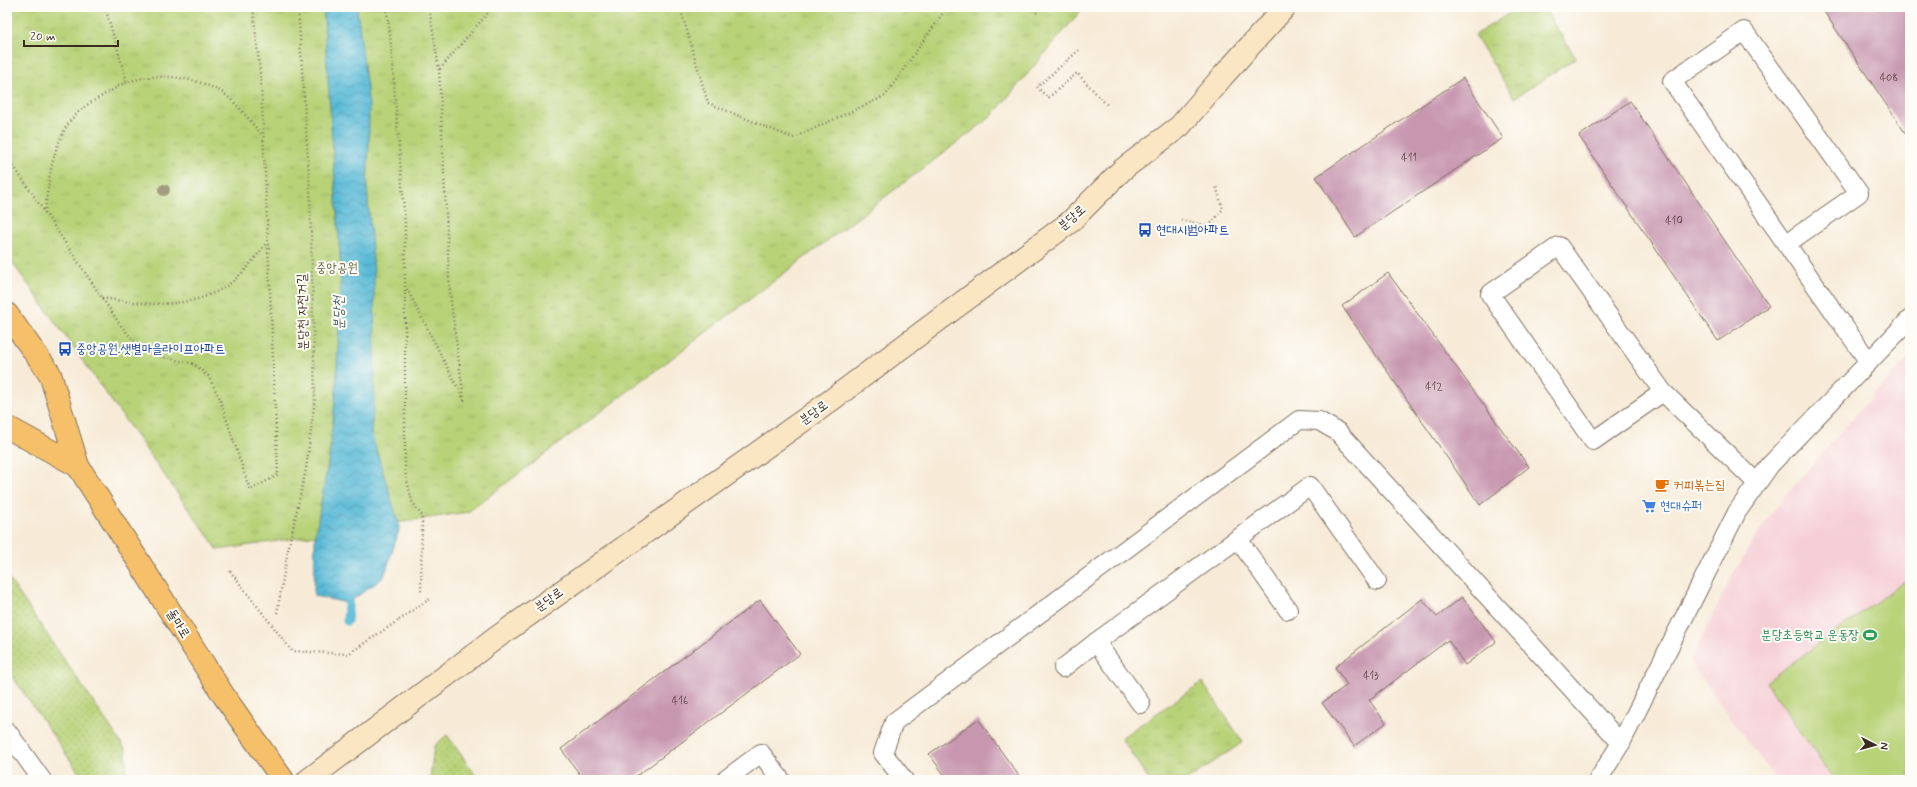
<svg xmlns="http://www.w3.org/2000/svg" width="1917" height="787" font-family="Mynerve,'Poor Story',sans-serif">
<defs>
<pattern id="grass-dots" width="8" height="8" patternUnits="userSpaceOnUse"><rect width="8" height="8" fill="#b7d277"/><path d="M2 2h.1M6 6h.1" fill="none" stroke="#9eb466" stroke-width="1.8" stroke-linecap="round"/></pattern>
<pattern id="park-tufts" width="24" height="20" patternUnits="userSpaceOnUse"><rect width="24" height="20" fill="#b7d277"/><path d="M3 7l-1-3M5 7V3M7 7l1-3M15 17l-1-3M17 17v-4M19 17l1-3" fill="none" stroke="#9eb466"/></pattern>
<pattern id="water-waves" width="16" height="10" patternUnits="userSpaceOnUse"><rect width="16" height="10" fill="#58bad7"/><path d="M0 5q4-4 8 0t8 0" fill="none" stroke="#4a97ae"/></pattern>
</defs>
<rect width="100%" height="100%" fill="#fdfcf7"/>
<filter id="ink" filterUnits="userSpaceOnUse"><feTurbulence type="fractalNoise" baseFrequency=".025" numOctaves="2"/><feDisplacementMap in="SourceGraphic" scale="8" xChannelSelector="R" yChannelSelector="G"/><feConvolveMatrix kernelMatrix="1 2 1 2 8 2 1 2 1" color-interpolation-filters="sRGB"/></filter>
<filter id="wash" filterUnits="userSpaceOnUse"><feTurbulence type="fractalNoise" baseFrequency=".012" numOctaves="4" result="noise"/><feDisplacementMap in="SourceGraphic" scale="16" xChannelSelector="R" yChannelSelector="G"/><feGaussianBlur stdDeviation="0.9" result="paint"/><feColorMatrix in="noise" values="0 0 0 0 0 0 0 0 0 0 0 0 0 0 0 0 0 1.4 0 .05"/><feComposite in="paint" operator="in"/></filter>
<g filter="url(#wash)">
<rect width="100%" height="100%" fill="#f7ebd8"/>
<path fill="#f6cfd6" d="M1910 357V780H1776L1690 662 1731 578 1759 531 1782 499 1876 392Z"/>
<g fill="url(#grass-dots)" stroke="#797e4a">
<path d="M7 576 126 750V780H84L7 669Z"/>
<path d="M447 735 479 780H430L434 746Z"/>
</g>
<g fill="url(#park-tufts)" stroke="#797e4a">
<path d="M7 7H1084L991 117 468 512 218 550 7 255Z"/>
<path d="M1519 7H1543L1576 58 1514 98 1475 35Z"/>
<path d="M1202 682 1243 742 1187 780H1149L1121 738Z"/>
</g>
<path fill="#b7d277" stroke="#797e4a" d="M1905 581 1910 588V780H1834L1766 682Z"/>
<path fill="url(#water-waves)" stroke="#4a727a" d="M323 7H357L369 106V145L367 187 374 273 375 359 374 399 371 433 400 527 384 577 348 603 314 596 315 537 329 457 336 391 341 271Z"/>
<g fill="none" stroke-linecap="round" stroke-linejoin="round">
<path stroke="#58bad7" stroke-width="9" d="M347 621 349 592"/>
</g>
<g id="blocks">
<g fill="#c797b0">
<path d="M1821 7H1904L1910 16V140Z"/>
<path d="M1463 78 1503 138 1355 237 1316 177Z"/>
<path d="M1630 101 1769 306 1718 341 1579 136Z"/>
<path d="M1388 273 1529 467 1480 505 1342 306Z"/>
<path d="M1462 597 1496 642 1465 665 1448 640 1369 700 1386 723 1354 746 1322 703 1347 685 1335 667 1422 599 1437 617Z"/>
<path d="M760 600 800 654 631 780H584L561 749Z"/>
<path d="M978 719 1022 780H948L929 754Z"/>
</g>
</g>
</g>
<g filter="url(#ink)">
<use href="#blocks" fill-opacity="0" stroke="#7d6e5f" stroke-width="1"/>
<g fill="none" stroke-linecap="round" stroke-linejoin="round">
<defs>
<g id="lane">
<path d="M1786 244 1859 193 1744 31 1672 81 1869 362"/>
<path d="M1663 392 1593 441 1490 294 1559 246 1663 392 1757 483"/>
<path d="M1238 539 1288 610"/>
<path d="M1063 668 1096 642"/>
<path d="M1141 704 1096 642 1310 486 1377 581"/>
<path d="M7 731 42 780"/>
<path d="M725 780 761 753 781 780"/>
<path d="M904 780 883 753 894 722 1299 420 1319 421 1338 432 1621 743"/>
<path d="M1598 780 1621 743 1737 512 1770 465 1910 319"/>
</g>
<path id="secondary" d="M308 780 496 638 818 410 1070 222 1122 170 1180 126 1222 77 1285 7"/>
<g id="primary">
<path d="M7 314 50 374 78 466 224 696 283 780"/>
<path d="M7 427 78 466"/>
</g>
</defs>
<use href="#lane" stroke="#7d6e5f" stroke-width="20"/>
<use href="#secondary" stroke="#7d6e5f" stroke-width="24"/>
<use href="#primary" stroke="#7d6e5f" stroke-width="24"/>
<g stroke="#7d6e5f" stroke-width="2.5" stroke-dasharray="1 3" stroke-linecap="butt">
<path d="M105 7 127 82"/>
<path d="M386 7 390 33 405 224V472L412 501 422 516 421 593"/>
<path d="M680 7 708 103 793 138 885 96 947 7"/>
<path d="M1030 7 1037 13"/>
<path d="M1079 50 1037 87 1048 98 1077 73 1108 106"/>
<path d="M440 69 493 7"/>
<path d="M7 156 121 326 137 344 154 355 194 364 208 376 219 397 250 490 278 475 261 82 253 7"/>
<path d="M45 213C48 182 52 146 71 120 80 109 89 103 102 96 109 92 117 86 126 83 153 71 198 77 223 93 238 104 250 121 262 135"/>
<path d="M1181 220 1209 226 1223 209 1216 186"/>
<path d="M407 289 464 400 450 294 439 69 429 7"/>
<path d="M102 298C145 305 196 311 233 281 247 270 257 255 267 242"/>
<path d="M230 571 292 651 348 654 399 620"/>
<path d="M277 613 288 550 306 469 315 399 310 191 298 7"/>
</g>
<use href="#lane" stroke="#fff" stroke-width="18"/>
<use href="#secondary" stroke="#fbe6c4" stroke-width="22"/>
<use href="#primary" stroke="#f6c06b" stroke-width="22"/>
<path stroke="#7d6e5f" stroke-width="2.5" stroke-dasharray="1 3" stroke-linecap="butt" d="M399 620 431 598"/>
</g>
<circle fill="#a49c81" cx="164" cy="190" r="6"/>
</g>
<defs>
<symbol id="bus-bare" viewBox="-9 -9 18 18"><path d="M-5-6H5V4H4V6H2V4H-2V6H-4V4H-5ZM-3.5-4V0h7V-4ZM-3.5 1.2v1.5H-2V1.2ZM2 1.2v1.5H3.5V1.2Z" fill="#1a4fb4" stroke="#fdfcf7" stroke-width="2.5" paint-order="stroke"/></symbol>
<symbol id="cafe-bare" viewBox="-9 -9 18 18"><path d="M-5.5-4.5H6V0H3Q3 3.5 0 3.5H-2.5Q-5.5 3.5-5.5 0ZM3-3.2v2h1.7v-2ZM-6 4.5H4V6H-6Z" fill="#e8710a" stroke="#fdfcf7" stroke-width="2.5" paint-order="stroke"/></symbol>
<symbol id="supermarket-bare" viewBox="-9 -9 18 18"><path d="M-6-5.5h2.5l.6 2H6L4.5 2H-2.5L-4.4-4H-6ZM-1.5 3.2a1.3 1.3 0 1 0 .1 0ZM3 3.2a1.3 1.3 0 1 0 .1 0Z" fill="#3f7fe0" stroke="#fdfcf7" stroke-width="2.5" paint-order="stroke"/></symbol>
<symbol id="stadium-bare" viewBox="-9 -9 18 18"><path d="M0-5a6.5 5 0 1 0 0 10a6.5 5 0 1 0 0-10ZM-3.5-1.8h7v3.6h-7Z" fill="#2e9e5b" stroke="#fdfcf7" stroke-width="2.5" paint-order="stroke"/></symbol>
</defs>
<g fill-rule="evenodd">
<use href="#bus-bare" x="1135" y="220" width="20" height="20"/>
<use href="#bus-bare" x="55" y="339" width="20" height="20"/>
<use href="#cafe-bare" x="1652" y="475" width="20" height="20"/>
<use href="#supermarket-bare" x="1639" y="496" width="20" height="20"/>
<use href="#stadium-bare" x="1860" y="625" width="20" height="20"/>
</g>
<g text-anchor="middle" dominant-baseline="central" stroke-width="4" stroke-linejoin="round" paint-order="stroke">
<g font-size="11" fill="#5e4542">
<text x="1889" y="78">408</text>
<text x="1409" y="158">411</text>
<text x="1674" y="221">410</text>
<text x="1434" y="387">412</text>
<text x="1371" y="676">413</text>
<text x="680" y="701">416</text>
</g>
<g font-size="13" fill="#3b2a1e" stroke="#fdfcf7">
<text transform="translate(1072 218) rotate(-41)">분당로</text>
<text transform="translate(303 312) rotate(-91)">분당천 자전거길</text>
<text transform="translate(814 413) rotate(-36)">분당로</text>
<text transform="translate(549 600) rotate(-35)">분당로</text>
<text transform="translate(178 624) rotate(58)">돌마로</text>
</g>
<g font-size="13" fill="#164399" stroke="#fdfcf7" text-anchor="start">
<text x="1156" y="230">현대시범아파트</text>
<text x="76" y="349">중앙공원.샛별마을라이프아파트</text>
</g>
<g font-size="13" fill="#605c39" stroke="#fdfcf7">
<text x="337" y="268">중앙공원</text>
</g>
<g font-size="13" fill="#c56008" stroke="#fdfcf7" text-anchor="start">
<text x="1673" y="485">커피볶는집</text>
</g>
<g font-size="13" fill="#366cbe" stroke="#fdfcf7" text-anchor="start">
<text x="1660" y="506">현대슈퍼</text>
</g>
<g font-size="13" fill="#27864d" stroke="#fdfcf7" text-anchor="end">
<text x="1859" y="635">분당초등학교 운동장</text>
</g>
<g font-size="14" font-style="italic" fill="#455c5f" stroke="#fdfcf7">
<text transform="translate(339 313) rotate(-91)">분당천</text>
</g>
</g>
<rect width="1917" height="787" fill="none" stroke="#fdfcf7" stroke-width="24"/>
<g transform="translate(1875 745) rotate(96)" stroke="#fdfcf7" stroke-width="3" paint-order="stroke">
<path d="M0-3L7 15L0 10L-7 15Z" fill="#3b2a1e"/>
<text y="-6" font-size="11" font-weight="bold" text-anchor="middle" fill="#3b2a1e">N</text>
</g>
<path d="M24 40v6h94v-6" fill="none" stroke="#3b2a1e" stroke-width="2"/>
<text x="30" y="40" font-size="12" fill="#3b2a1e" stroke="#fdfcf7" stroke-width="3" paint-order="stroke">20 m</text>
</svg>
